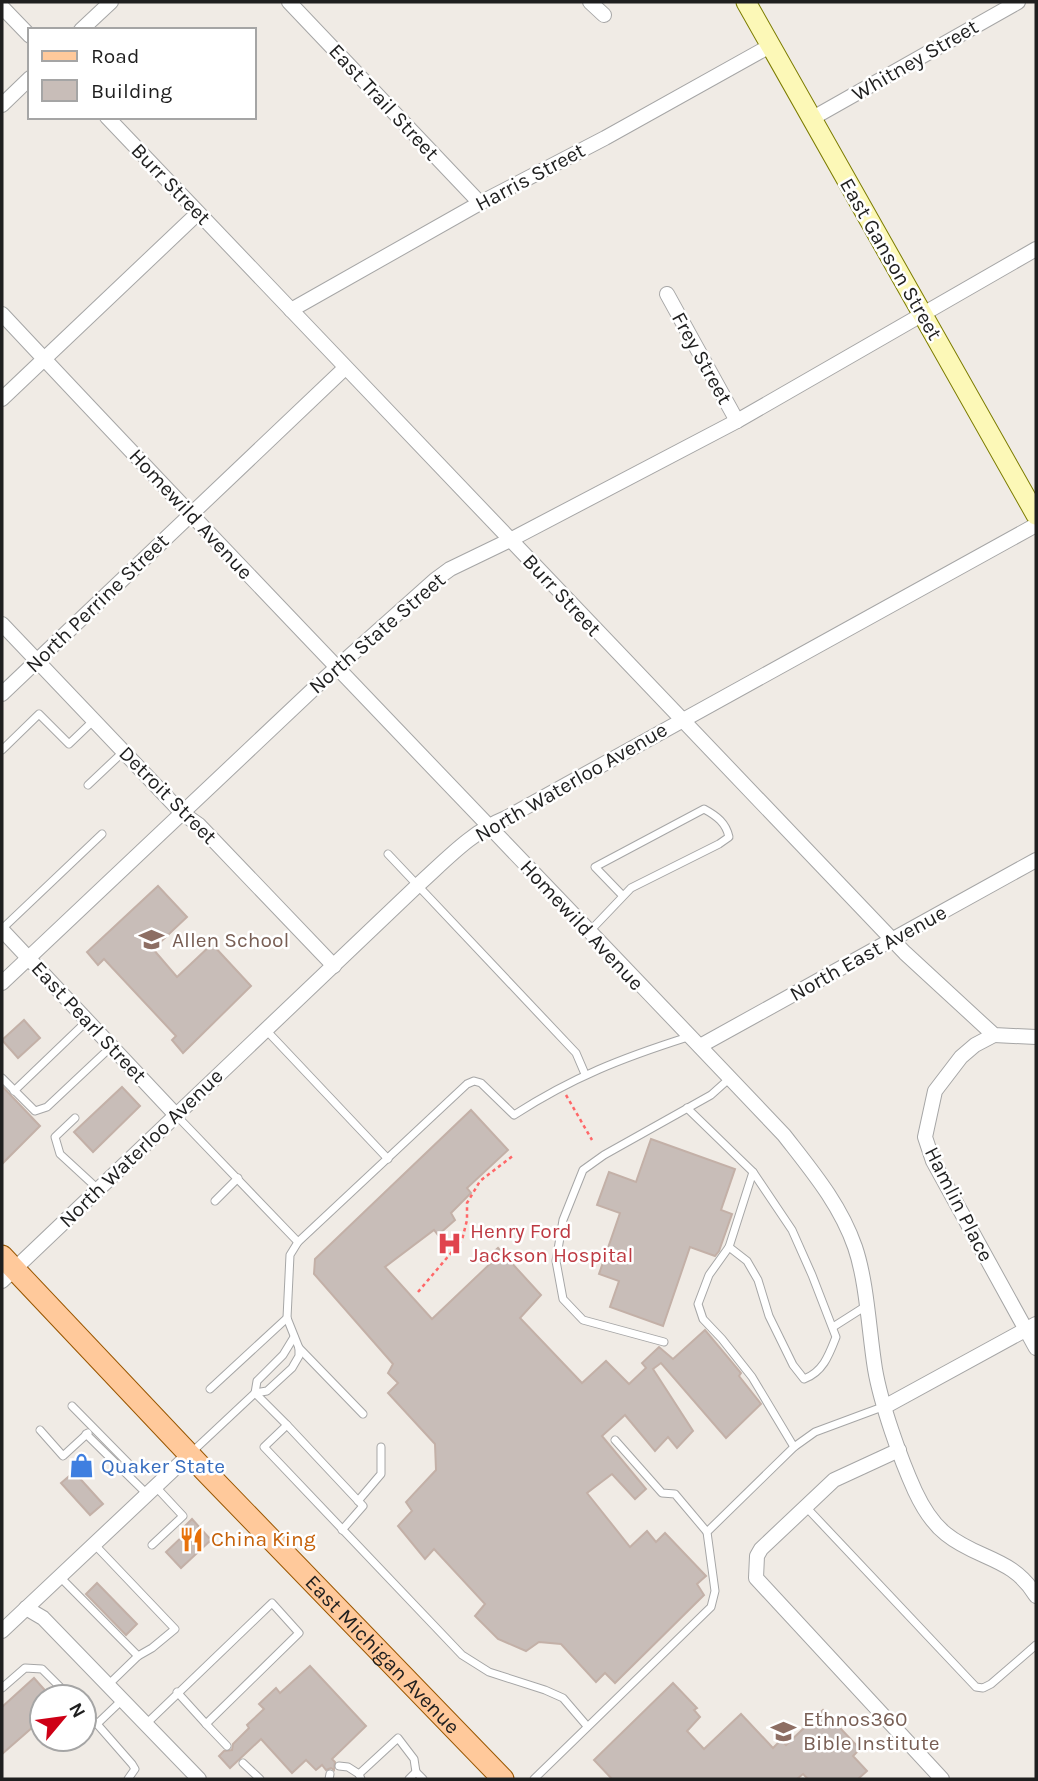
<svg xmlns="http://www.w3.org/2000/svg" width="1038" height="1781" font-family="Karla,sans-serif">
<rect width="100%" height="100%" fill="#f0ebe5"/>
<g fill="#c8bdb8" stroke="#c3b0a7" stroke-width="2">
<path d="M158 886 187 917 153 949 177 977 212 944 251 986 183 1053 172 1040 176 1036 104 959 98 965 87 952Z"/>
<path d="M24 1020 40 1038 18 1058 2 1040Z"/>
<path d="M2 1086 40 1126 2 1164Z"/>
<path d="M122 1087 140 1106 93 1152 74 1132Z"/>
<path d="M471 1110 508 1150 467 1188 471 1193 451 1213 455 1220 438 1235 434 1230 385 1267 432 1319 493 1261 489 1256 498 1248 541 1295 520 1318 582 1383 606 1361 629 1384 646 1368 642 1363 659 1347 673 1359 705 1330 741 1373 739 1376 761 1404 726 1438 661 1363 653 1369 693 1431 677 1448 668 1437 655 1451 625 1415 602 1436 646 1489 635 1499 612 1474 587 1493 630 1547 647 1531 656 1542 665 1533 706 1576 697 1584 704 1595 615 1683 605 1673 596 1682 561 1644 539 1642 526 1651 498 1639 475 1616 485 1604 434 1549 425 1559 398 1526 412 1511 406 1502 436 1470 435 1444 388 1393 398 1383 388 1373 393 1364 314 1274 315 1259Z"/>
<path d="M651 1139 735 1169 721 1210 732 1214 719 1251 715 1256 690 1247 663 1326 610 1307 619 1281 599 1274 620 1213 597 1205 609 1172 636 1182Z"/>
<path d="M74 1472 103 1504 90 1515 61 1483Z"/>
<path d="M192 1519 211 1540 181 1568 166 1552 186 1533 182 1529Z"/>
<path d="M97 1583 137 1624 126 1635 86 1594Z"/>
<path d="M310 1666 366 1726 332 1759 335 1762 334 1770 331 1768 326 1770 322 1765 316 1770 306 1760 292 1773 261 1739 230 1768 219 1756 224 1751 232 1750 233 1744 249 1728 247 1725 264 1709 259 1704 276 1688 280 1693Z"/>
<path d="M34 1678 51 1697H42V1719L2 1754V1707Z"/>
<path d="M673 1683 697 1708 694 1710 700 1717 687 1731 704 1749 741 1714 773 1748 781 1740 786 1745 823 1710 860 1749 853 1756 867 1771 858 1779H808L803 1774 797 1779H612L594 1760Z"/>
</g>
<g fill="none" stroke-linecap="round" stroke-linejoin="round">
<defs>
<g id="lane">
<path d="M2 750 39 714 69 744 93 721"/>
<path d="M88 785 123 752"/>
<path d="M388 854 576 1053 585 1074"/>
<path d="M2 929 102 834"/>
<path d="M589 932 631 888 719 844 729 837C726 823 717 816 704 809L595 867 623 896"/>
<path d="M266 1030 388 1159"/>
<path d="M2 1078 35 1111 47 1107 112 1046"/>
<path d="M14 1091 87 1021"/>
<path d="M687 1108 753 1172 792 1230 812 1275 836 1337C829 1355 823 1372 804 1379L793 1365 769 1316 758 1280 747 1261 729 1247"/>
<path d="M176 1115 298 1242"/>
<path d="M75 1118 55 1137 60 1154 98 1189"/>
<path d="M753 1172 729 1247 709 1275 698 1304 703 1319 722 1339 752 1377 794 1447"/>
<path d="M215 1201 238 1178"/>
<path d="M833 1327 866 1306"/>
<path d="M664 1342 583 1320 563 1299 556 1261 563 1220 583 1170 604 1155 711 1095 730 1078"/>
<path d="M299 1348 363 1414"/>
<path d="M210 1389 287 1318"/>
<path d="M255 1393 287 1425 264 1447 462 1655 489 1672 545 1690 563 1698 587 1726"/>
<path d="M255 1393 257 1381 283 1355 294 1337"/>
<path d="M72 1406 130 1465 124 1471"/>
<path d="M287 1425 363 1506 342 1530"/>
<path d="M40 1430 63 1456 88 1433"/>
<path d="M86 1434 147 1494"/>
<path d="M615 1440 662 1493 675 1494 707 1532"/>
<path d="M192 1452 255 1393 267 1391 292 1368 299 1356V1348L287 1318 290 1255 298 1242 467 1084 474 1081 481 1083 514 1115C573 1077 622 1058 688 1037"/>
<path d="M358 1501 381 1474V1447"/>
<path d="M806 1507 976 1687 983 1688 991 1684 1036 1645"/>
<path d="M95 1545 175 1629 152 1648 138 1656 107 1686"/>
<path d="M152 1545 183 1516 156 1487"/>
<path d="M60 1577 138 1656"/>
<path d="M2 1688 25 1668 42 1669 70 1697"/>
<path d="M84 1711 97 1724 121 1701"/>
<path d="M97 1724 132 1764 135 1769 128 1779"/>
<path d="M206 1724 227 1746"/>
<path d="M145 1725 272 1603 299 1633 206 1724 177 1692"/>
<path d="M243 1763 260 1779"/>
<path d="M339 1766 348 1767 359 1774"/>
<path d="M329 1779 330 1774"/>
<path d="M361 1779 359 1774 398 1738 414 1759 416 1772"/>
<path d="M409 1779 416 1772 423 1779"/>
<path d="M534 1779 711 1607 715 1591 707 1532 794 1447 815 1432 885 1406"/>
</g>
<g id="street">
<path d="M289 2 480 203"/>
<path d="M590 2 604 15"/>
<path d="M2 7 30 36"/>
<path d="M81 30 111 2"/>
<path d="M2 105 30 78"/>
<path d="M107 117 905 953 994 1035 1036 1037"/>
<path d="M811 119 1018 2"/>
<path d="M667 294 737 421"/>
<path d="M291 310 480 203 605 138 770 46"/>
<path d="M2 314C260 590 524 861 784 1135 812 1171 840 1204 855 1247 867 1282 869 1332 875 1369 881 1404 900 1458 915 1491 922 1506 932 1523 946 1534 978 1560 1013 1557 1036 1596"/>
<path d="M2 399 198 213"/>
<path d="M2 624 182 813 199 825 334 966"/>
<path d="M2 694 345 368"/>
<path d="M2 930 175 1114"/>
<path d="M2 983 324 679 435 580 450 569 510 540 737 421 1036 249"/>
<path d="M994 1035 975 1045 961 1057 935 1091 925 1137 933 1161 1036 1348"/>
<path d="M700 1046 1036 860"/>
<path d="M2 1281 418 885C446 860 471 832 506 818L1036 525"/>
<path d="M886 1406 1036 1324"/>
<path d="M899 1450 834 1480 761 1549 757 1556 756 1578 942 1779"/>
<path d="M26 1608 43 1618 199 1779"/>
<path d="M2 1631 190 1454"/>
</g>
<path id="secondary" d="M746 2 1036 515"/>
<g id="primary">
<path id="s1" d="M2 1256 205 1471 503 1779"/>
</g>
</defs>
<use href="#lane" stroke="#a6a6a6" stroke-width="9"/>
<use href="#street" stroke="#a6a6a6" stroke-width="16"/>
<use href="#secondary" stroke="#7c7c00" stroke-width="21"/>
<use href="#primary" stroke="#9a5700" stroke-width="23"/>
<g stroke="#ff6768" stroke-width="2.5" stroke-dasharray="3.5 3.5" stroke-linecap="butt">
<path d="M566 1095 592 1140"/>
<path d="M418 1292 462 1240 467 1220V1203L480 1181 514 1155"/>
</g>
<use href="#lane" stroke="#fff" stroke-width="7"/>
<use href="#street" stroke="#fff" stroke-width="14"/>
<use href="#secondary" stroke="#fcf8b7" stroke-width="19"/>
<use href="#primary" stroke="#ffc99b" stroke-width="21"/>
</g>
<defs>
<symbol id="school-bare" viewBox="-9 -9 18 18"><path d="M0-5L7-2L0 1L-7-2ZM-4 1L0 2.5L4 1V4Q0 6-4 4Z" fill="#8d6e63" stroke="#fff" stroke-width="2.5" paint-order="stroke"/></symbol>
<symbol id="hospital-bare" viewBox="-9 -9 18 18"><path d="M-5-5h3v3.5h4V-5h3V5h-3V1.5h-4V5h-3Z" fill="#e0444e" stroke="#fff" stroke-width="2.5" paint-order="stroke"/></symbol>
<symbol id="shop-bare" viewBox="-9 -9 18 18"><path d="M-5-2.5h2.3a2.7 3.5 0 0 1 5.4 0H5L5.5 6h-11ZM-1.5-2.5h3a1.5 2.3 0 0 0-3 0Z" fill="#3f7fe0" stroke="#fff" stroke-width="2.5" paint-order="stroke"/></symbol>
<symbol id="restaurant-bare" viewBox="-9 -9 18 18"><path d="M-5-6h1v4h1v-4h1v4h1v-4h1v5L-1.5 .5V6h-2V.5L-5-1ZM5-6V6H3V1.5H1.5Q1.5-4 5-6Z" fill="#e8710a" stroke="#fff" stroke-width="2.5" paint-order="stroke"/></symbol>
</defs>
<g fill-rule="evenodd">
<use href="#school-bare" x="134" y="922" width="35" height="35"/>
<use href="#hospital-bare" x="432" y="1226" width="35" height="35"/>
<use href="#shop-bare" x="64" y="1448" width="35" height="35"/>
<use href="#restaurant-bare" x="174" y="1522" width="35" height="35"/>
<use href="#school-bare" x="766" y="1714" width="35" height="35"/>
</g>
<g text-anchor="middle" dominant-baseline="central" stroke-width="5" stroke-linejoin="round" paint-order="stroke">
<g font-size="21" fill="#1f1f1f" stroke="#fff">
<text transform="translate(915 60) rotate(-30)">Whitney Street</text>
<text transform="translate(384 102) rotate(47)">East Trail Street</text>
<text transform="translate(530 177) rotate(-28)">Harris Street</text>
<text transform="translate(171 184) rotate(46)">Burr Street</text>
<text transform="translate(891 259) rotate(60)">East Ganson Street</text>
<text transform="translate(702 358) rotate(61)">Frey Street</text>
<text transform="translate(191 514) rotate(47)">Homewild Avenue</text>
<text transform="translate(562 595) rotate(47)">Burr Street</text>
<text transform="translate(97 603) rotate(-44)">North Perrine Street</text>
<text transform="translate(377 633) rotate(-41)">North State Street</text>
<text transform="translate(571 782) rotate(-30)">North Waterloo Avenue</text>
<text transform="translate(168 795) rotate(45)">Detroit Street</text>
<text transform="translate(582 925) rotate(47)">Homewild Avenue</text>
<text transform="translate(868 953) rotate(-29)">North East Avenue</text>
<text transform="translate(89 1022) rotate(47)">East Pearl Street</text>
<text transform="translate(141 1148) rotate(-44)">North Waterloo Avenue</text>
<text transform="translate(959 1204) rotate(63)">Hamlin Place</text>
<text stroke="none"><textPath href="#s1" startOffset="551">East Michigan Avenue</textPath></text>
</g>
<g font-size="21" fill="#785e54" stroke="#fff" text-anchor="start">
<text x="172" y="940">Allen School</text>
<text x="803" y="1719">Ethnos360<tspan x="803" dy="24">Bible Institute</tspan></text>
</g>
<g font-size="21" fill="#be3a42" stroke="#fff" text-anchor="start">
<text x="470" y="1231">Henry Ford<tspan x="470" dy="24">Jackson Hospital</tspan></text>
</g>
<g font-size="21" fill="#366cbe" stroke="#fff" text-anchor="start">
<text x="101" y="1466">Quaker State</text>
</g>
<g font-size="21" fill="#c56008" stroke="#fff" text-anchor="start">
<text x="211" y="1539">China King</text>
</g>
</g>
<rect width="1038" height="1781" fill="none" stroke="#1f1f1f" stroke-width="7"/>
<rect x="28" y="28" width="228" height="91" fill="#ffffff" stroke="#a5a5a5" stroke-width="2"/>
<rect x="42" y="51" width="35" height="10" fill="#ffc99b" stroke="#a5a5a5" stroke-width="2"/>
<text x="91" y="63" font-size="21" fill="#1f1f1f">Road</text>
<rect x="42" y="80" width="35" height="21" fill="#c8bdb8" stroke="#a5a5a5" stroke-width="2"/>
<text x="91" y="98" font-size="21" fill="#1f1f1f">Building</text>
<g transform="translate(63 1718) rotate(61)"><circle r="33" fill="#ffffff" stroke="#a5a5a5" stroke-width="2"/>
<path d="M0-5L12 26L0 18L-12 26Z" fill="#ce0016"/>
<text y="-10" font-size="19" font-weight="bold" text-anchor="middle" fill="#1f1f1f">N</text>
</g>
</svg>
